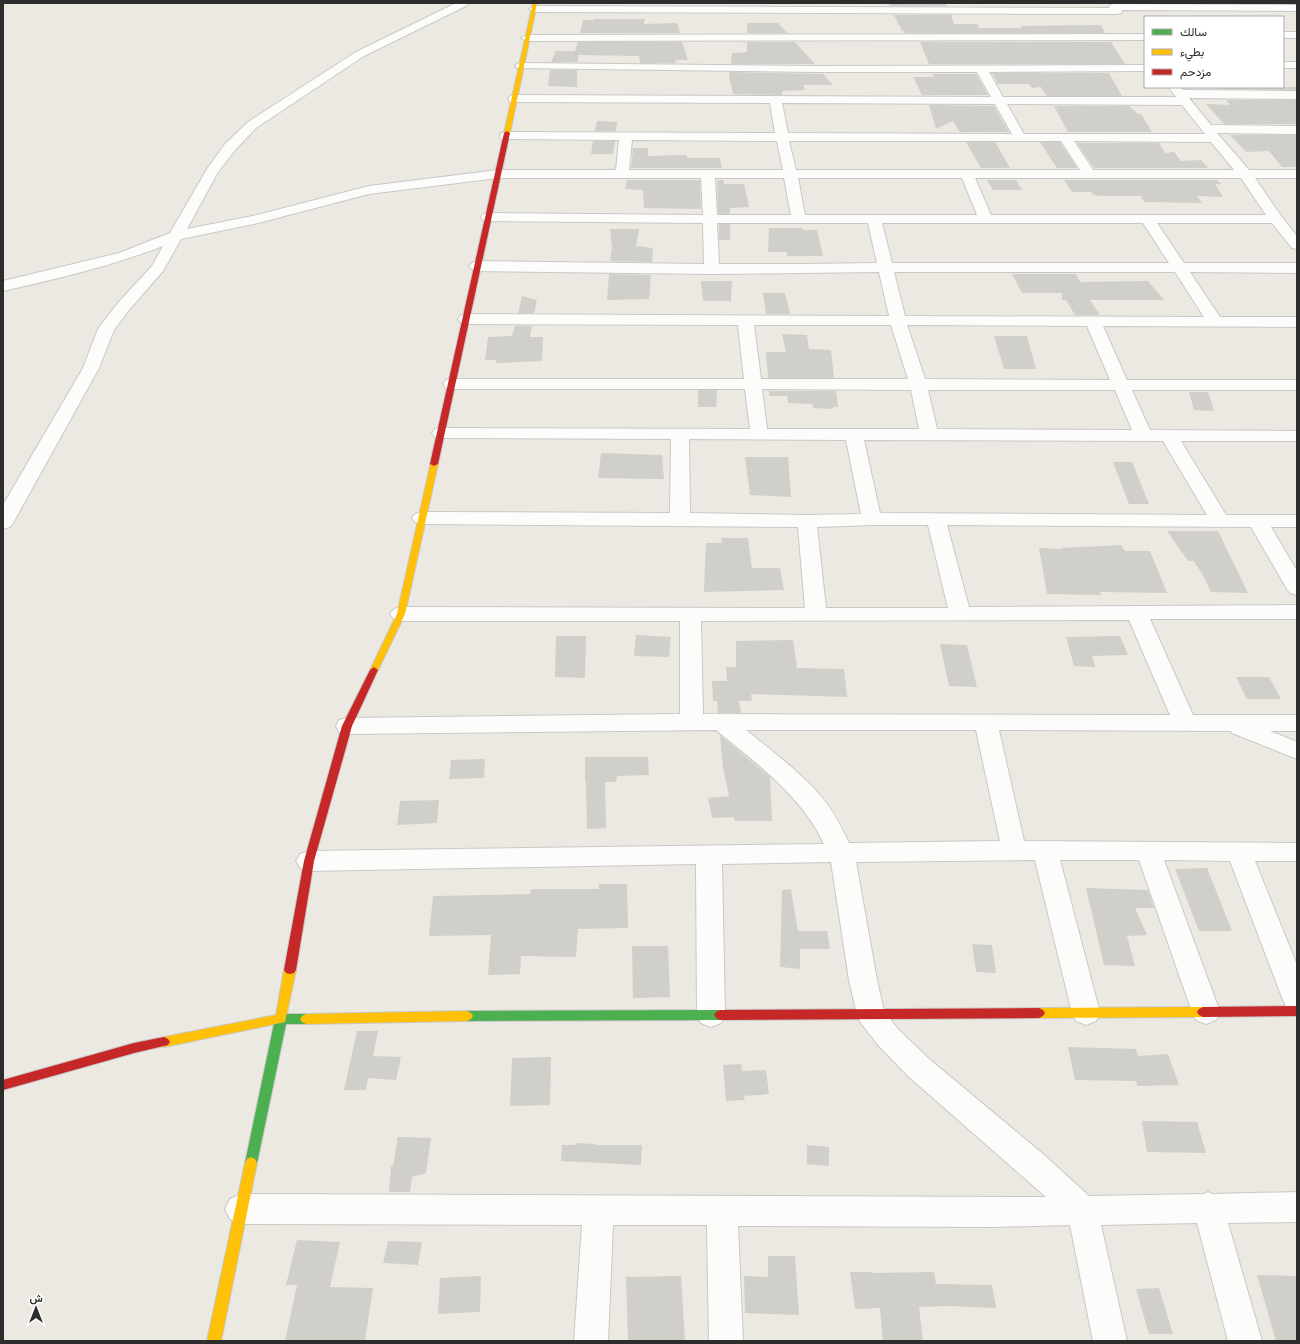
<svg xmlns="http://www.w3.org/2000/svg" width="1300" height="1344" font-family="'Space Grotesk',Vazirmatn,sans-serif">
<rect width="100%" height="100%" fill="#ece9e2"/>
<g fill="#d0cfc9">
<path d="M888 3H945L947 6H890Z"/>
<path d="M894 15H951L954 24H977L979 28H1022L1021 26 1101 25 1105 33H905V31H902Z"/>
<path d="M594 19H645L644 24 677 23 680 33H580L583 20H594Z"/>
<path d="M747 23H778L787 33H747Z"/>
<path d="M578 42H682L688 60H675L676 63H640L639 56 578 55V62H551L556 51H575Z"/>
<path d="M747 42H795L815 64H731L732 53 747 52Z"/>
<path d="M920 42H1111L1125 64H929Z"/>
<path d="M550 70H577V87L548 86Z"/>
<path d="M730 72 823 74 833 85H803L805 90 782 91V95L733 94 729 77Z"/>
<path d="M992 73H1109L1122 96H1047L1041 87 1032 88 1029 84H998Z"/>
<path d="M933 74H976L988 95H922L913 77H934Z"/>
<path d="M1216 87H1297V90L1218 89Z"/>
<path d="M1226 100H1297V124H1224L1206 104 1230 105Z"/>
<path d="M929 105 994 106 1009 132H960L953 121 936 129Z"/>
<path d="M1054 106H1129L1138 114H1141L1152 132H1068Z"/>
<path d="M597 121 617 122 616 131H595Z"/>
<path d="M1230 135H1297V167H1282L1269 151 1246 152Z"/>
<path d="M593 141H615L613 154H591Z"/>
<path d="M966 142H995L1010 168H981Z"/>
<path d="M1040 142H1060L1077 168H1057Z"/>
<path d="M1077 143H1159L1165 153 1174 152 1181 161 1201 160 1208 168H1094Z"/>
<path d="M633 148H648V156L687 155V158H720L722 168H631Z"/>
<path d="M627 180H700L701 209 644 208 643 190 625 189Z"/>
<path d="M717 180H723L724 184H744L749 207 730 208V214H718Z"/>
<path d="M987 180H1016L1022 190H993Z"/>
<path d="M1064 180H1217L1221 184H1215L1223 197 1197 196 1202 203 1144 202 1141 196H1104L1093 195 1091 192H1072Z"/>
<rect x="719" y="224" width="11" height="16"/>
<path d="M769 228H802L803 230H817L823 256H787V252H768Z"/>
<path d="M610 229H639L636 246 653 248 652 262 610 261 612 247Z"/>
<path d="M609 274 651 275 649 299 607 300Z"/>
<path d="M1012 274H1076L1080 282 1148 281 1164 300H1090L1100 315H1075L1066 300H1062V293H1022Z"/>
<path d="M701 281H732L731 301H703Z"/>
<path d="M763 293H785L790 314H766Z"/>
<path d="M522 296 537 300 534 313H518Z"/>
<path d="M515 326H532L530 337H543L542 361 496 363V360H485L488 337 512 336Z"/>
<path d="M782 334 807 335 809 349 831 350 834 378H768L766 352H786Z"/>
<path d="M994 336H1027L1036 369H1004Z"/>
<path d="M698 390H717L716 407H698Z"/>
<path d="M769 391H836L838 407H833V409L813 408V404L788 403 787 396H769Z"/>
<path d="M1189 392H1208L1214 411 1194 410Z"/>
<path d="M601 453 662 455 664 479 598 478Z"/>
<path d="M745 457H788L791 497 750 495Z"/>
<path d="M1113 462H1132L1149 504H1129Z"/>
<path d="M1167 531H1218L1248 593 1211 592 1204 577 1194 561H1188Z"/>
<path d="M721 538H748L752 568H780L784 590 704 592 706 543H722Z"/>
<path d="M1121 545 1125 551H1150L1167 593 1100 592 1101 595 1047 594 1039 548 1061 549V548Z"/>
<path d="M636 635 671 637 669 657 634 656Z"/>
<path d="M556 636H586L585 678 555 677Z"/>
<path d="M1120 636 1128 655 1092 656 1095 667 1074 666 1066 637Z"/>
<path d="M793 640 797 668 844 669 847 697 751 694 752 701H739L741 713H718L717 701H713L712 681H727L726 667H736V641Z"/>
<path d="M940 644 967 645 977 687 949 686Z"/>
<path d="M1236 677H1269L1281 699H1247Z"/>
<path d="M720 735 770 777 772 821H735L734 817 712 818 708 798 729 796 723 768Z"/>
<path d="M585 757H648L649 775 617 776 616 782H605L606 828 587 829 586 782H585Z"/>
<path d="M485 759 484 778 449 779 451 760Z"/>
<path d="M439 800 437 823 397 825 400 801Z"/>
<path d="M1207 868 1232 931H1199L1175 869Z"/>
<path d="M599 884H627L628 928 578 929 576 957 521 956 520 974 488 975 491 935 429 936 433 896 530 894 531 889H599Z"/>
<path d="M1086 888 1148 890 1154 908H1135L1147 935 1127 936 1135 966 1104 965Z"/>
<path d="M791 889 798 931H827L830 949H800V969L780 967 782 890Z"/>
<path d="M972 944 992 945 996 973 976 972Z"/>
<path d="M632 946H668L670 997 633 998Z"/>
<path d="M357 1031H378L373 1056 401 1057 396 1080 368 1078 366 1090H344Z"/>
<path d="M1068 1047 1136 1049 1138 1056 1168 1054 1179 1085 1137 1086 1136 1081 1075 1080Z"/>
<path d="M551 1057 550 1105 510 1106 512 1058Z"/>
<path d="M741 1064 742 1071 766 1070 769 1094 744 1096 745 1100 726 1101 723 1065Z"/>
<path d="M1142 1121 1197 1122 1206 1153 1147 1152Z"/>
<path d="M398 1137 431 1138 426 1173 412 1177 410 1192H389L391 1166H393Z"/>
<path d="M575 1143 595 1144V1145H642L641 1165 561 1161 562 1145H575Z"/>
<path d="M807 1145 829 1147V1166L807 1164Z"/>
<path d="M297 1240 340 1242 330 1287 373 1288 365 1341H285L297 1285H286Z"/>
<path d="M388 1241 422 1242 418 1265 383 1263Z"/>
<path d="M768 1256H795L799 1315 745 1313 744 1276 768 1277Z"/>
<path d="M850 1272H872V1273L934 1272 936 1284 992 1285 996 1308 949 1306 919 1307 923 1341H883L880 1308 855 1309Z"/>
<path d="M1257 1275 1297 1276V1341H1276Z"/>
<path d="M481 1276 480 1312 438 1314 440 1278Z"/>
<path d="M681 1276 685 1341H628L626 1277Z"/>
<path d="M1159 1288 1173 1334H1149L1136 1289Z"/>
</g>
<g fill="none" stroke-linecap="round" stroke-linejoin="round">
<defs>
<g id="street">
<path d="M456 3H469L468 5 364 56 256 128 235 150 218 172 187 229 257 215 369 186 498 170H616L619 140 501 139 500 136 501 133 506 132 775 133 770 103 510 102 508 99 510 96 514 95 991 97 977 72H815L517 68 515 66 517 64 521 63 815 66 1145 65V71L989 72 1003 97H1176L1170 89 1171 87H1181L1183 90 1297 91V99L1189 98 1211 125 1297 126V134L1217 133 1249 170H1297V178H1255L1281 216 1297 236V249L1292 248 1272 223H1157L1184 263H1297V273L1190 272 1220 317H1297V327L1103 326 1127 380H1297V390H1132L1150 430 1297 431V441H1181L1226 515H1297V527H1271L1297 571V595L1290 593 1287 589 1251 527 947 525 969 607 1297 605V619H1150L1193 715H1297V731H1270L1297 742V759L1232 733 1231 731 999 730 1024 841 1297 843V861H1255L1297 965V1011L1287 1008 1283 1000 1230 861 1164 860 1220 1012 1216 1020 1206 1024 1196 1020 1192 1012 1139 860H1060L1100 1013 1096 1021 1086 1025 1076 1021 1072 1013 1035 860 856 862 877 980 884 1011 898 1029 928 1058 1043 1154 1089 1196 1204 1194 1208 1192 1212 1194 1297 1192V1222L1228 1223 1262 1341H1228L1197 1223 1101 1225 1127 1341H1093L1070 1225 993 1227 738 1226 743 1341H709L707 1225H613L608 1341H574L582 1225 241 1224 230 1219 225 1209 230 1199 241 1194 1046 1197 908 1076 878 1045 861 1023 857 1015 849 980 831 862 722 864 725 1015 721 1023 711 1027 701 1023 697 1015 696 864 309 871 300 868 296 861 300 854 309 851 824 844C802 796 756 763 716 730L347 734 339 732 336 726 339 720 347 718 680 714V621H401L394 619 390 614 394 609 401 607 805 608 798 527 422 524 415 522 412 518 415 514 422 512 670 513 671 439 441 438 435 437 432 433 435 429 441 428 750 429 745 389H452L446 388 443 384 446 380 452 379H744L738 325 466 324 460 322 458 319 460 316 466 314 889 316 879 272 712 274 477 271 472 269 469 266 472 263 477 261 704 264 703 223 488 221 483 220 481 217 483 214 488 213 703 215 701 178H498L369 194 258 223 181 239 163 271 129 310 114 330 99 368 13 523 10 527 3 529V505L83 368 98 329 117 304 152 266 163 246C111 266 57 279 3 291V281L119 253 170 233 207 169 225 144 248 122 356 52ZM782 103 995 104 1012 134 788 133ZM1007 104 1182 105 1205 134H1024ZM632 140 777 141 783 170H629ZM789 141H1061L1080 170H796ZM1074 141 1211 142 1234 170H1093ZM715 178H784L791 215H717ZM798 178H962L977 215H805ZM975 178H1241L1266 215H991ZM717 223H868L877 263 803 264H719ZM882 223H1143L1169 263H892ZM894 272H1175L1204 317 905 316ZM754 325H891L908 379H761ZM907 325 1087 326 1110 380 925 379ZM762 389 911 390 919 429H767ZM928 390H1115L1132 430 937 429ZM689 439 846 440 861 514 807 515 690 513ZM864 440 1163 441 1207 515 880 513ZM872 525H928L948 608H826L817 527ZM1129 620 1170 715 703 714 701 621ZM746 730H976L1000 841 849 843C842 828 835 814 824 800 805 776 770 749 746 730Z"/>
<path d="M1114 4 1297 5V11L1122 10 1121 13 1117 14 534 12 529 9 534 6 1109 8 1110 5Z"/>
<rect x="1283" y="32" width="14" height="6"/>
<path d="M1145 34V40L527 41 521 38 527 35Z"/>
<rect x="1283" y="62" width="14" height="6"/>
</g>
<g id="fast">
<path d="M720 1010 724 1012 726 1015 724 1018 720 1020 467 1021 463 1019 461 1016 463 1013 467 1011Z"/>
<path d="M281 1014H306L310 1016 312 1019 310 1022 306 1024H286L257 1163 255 1167 251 1169 247 1167 245 1163 275 1019 277 1016Z"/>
</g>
<g id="slow">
<path d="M533 3H537L510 133 507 135 504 133Z"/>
<path d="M431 462H437L438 464 405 614 378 670 374 673 371 672 370 670 397 614Z"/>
<path d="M290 966 294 967 296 970 285 1022 164 1047 160 1045 158 1042 160 1039 164 1037 276 1015 284 970 286 967Z"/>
<path d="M1203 1007 1207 1009 1209 1012 1207 1015 1203 1017 1039 1018 1035 1016 1033 1013 1035 1010 1039 1008Z"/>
<path d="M467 1011 471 1013 473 1016 471 1019 467 1021 306 1024 302 1022 300 1019 302 1016 306 1014Z"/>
<path d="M251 1157 255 1159 257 1163 221 1341H207L245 1163 247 1159Z"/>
</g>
<g id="jam">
<path d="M507 131 510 133 438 464 434 466 430 464 504 133Z"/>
<path d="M374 667 378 670 352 726 314 861 296 970 294 973 290 974 286 973 284 970 304 861 342 726 370 670Z"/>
<path d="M1297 1006V1016L1203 1017 1199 1015 1197 1012 1199 1009 1203 1007Z"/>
<path d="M1039 1008 1043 1010 1045 1013 1043 1016 1039 1018 720 1020 716 1018 714 1015 716 1012 720 1010Z"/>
<path d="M164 1037 168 1039 170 1042 168 1045 134 1053 3 1090V1080L134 1043Z"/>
</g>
</defs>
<use href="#street" stroke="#c9c8c7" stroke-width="2"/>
<use href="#fast" stroke="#c9c8c7" stroke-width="2"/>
<use href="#slow" stroke="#c9c8c7" stroke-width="2"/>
<use href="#jam" stroke="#c9c8c7" stroke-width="2"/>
<use href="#street" fill="#fcfcfb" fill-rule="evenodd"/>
<use href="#fast" fill="#4caf50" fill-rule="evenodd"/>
<use href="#slow" fill="#ffc107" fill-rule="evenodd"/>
<use href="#jam" fill="#c62828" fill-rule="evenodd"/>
</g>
<rect width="1300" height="1344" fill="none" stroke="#2d2d2d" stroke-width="8"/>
<rect x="1144" y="16" width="140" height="72" fill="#ffffff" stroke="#ababab"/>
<rect x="1152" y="29" width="20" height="6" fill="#4caf50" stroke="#ababab"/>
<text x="1180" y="36" font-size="12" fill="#2d2d2d">سالك</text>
<rect x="1152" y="49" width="20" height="6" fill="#ffc107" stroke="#ababab"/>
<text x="1180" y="56" font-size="12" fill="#2d2d2d">بطيء</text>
<rect x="1152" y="69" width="20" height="6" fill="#c62828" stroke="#ababab"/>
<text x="1180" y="76" font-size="12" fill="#2d2d2d">مزدحم</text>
<g transform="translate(36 1308)" stroke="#ffffff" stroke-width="3" paint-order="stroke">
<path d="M0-3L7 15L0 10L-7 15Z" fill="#2d2d2d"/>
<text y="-6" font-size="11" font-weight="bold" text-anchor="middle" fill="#2d2d2d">ش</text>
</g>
</svg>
